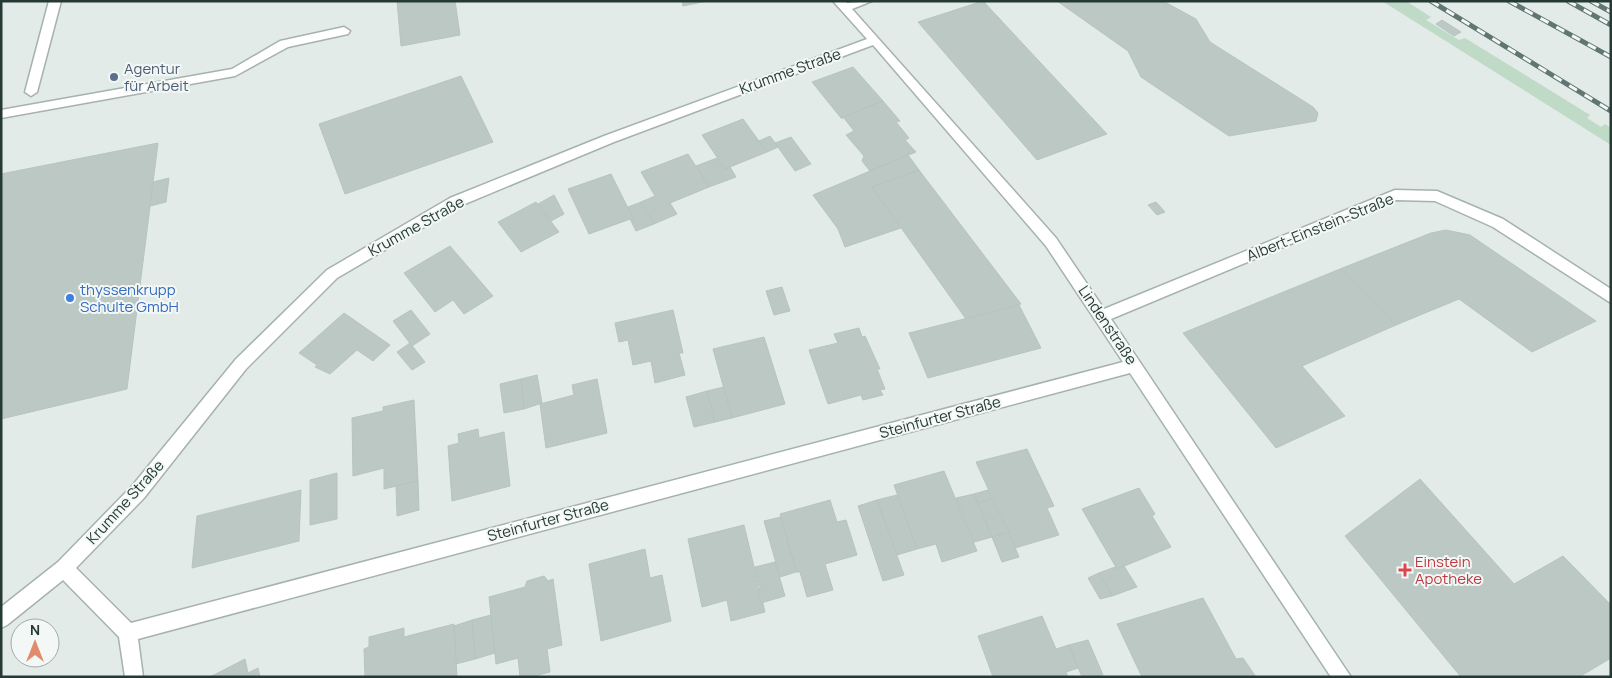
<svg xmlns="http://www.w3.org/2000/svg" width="1612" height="678" font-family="Manrope,sans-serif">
<rect width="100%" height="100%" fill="#e3ebe8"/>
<path fill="#bfdac6" d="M1382 1H1406L1431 17 1426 20 1459 40 1465 38 1590 115 1587 118 1601 127 1605 124 1611 128V145Z"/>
<g fill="#bcc8c4" stroke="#b6c4bf">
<path d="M397 1H455L460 35 401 46Z"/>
<path d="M682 1H707L683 6Z"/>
<path d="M983 1 1107 134 1037 160 918 22Z"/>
<path d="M1057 1H1163L1196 19 1210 42 1313 107 1318 113 1316 121 1229 136 1141 77 1128 51Z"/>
<path d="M1442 20 1461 32 1454 36 1436 24Z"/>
<path d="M853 67 883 101 841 118 812 82Z"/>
<path d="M461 76 493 142 345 194 319 124Z"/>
<path d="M883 101 900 121 896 122 909 138 905 140 916 152 870 171 862 161 864 156 846 135 854 131 844 118H841Z"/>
<path d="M743 119 767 152 725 169 702 135Z"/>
<path d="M770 136 778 147 767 152 759 141Z"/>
<path d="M791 137 811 164 795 171 775 143Z"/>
<path d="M158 143 127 389 1 419V174Z"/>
<path d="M688 154 709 187 670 203 677 214 654 224 641 202 655 196 641 172Z"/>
<path d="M908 155 919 170 872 187 901 228 845 247 838 229 813 195Z"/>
<path d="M717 158 725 169 730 167 736 177 709 187 696 166Z"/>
<path d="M919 170 1021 304 966 319 872 187Z"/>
<path d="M611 174 633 218 589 234 568 189Z"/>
<path d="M169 178 166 202 150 206 153 182Z"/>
<path d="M554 195 564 214 551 221 538 204Z"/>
<path d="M536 202 559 232 521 252 498 222Z"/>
<path d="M641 202 654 224 636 231 630 219 633 218 628 207Z"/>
<path d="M1156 202 1165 212 1157 215 1148 205Z"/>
<path d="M1446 230 1470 235 1596 321 1532 352 1459 299 1396 325 1340 269 1431 233Z"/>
<path d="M450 246 493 296 464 314 453 300 435 312 404 273Z"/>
<path d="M1340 269 1396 325 1302 366 1345 416 1276 448 1183 333Z"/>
<path d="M782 287 790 311 774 315 766 291Z"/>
<path d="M1019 305 1041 348 928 378 909 333Z"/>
<path d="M411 310 430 334 412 346 393 321Z"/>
<path d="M673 310 683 353H679L685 375 655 383 651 361 633 365 628 340 619 342 615 323Z"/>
<path d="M344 313 390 345 373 361 357 350 330 374 315 367 317 365 299 353Z"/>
<path d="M859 328 862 337 865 336 880 369H877L885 389 880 390 883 395 863 400 861 395 828 404 809 350 838 343 834 334Z"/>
<path d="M764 337 785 404 732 418 713 349Z"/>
<path d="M410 343 425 362 412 370 397 352Z"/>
<path d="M537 375 542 403 524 409 521 379Z"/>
<path d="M521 379 524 409 504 413 500 384Z"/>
<path d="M597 379 607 433 546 448 540 404 574 395 572 385Z"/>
<path d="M724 387 732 418 715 422 707 391Z"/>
<path d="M707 391 715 422 694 427 686 397Z"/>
<path d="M414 400 418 481 384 489V468L353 476 352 418 383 411V407Z"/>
<path d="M478 429 479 438 504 432 510 486 452 501 448 446 459 443 458 434Z"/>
<path d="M1027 449 1054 506 1047 508 1059 535 1015 548 976 462Z"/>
<path d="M944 471 977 551 942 562 936 544 917 549 894 485Z"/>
<path d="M337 473V519L310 525V480Z"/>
<path d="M1420 479 1514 584 1563 556 1611 605V658L1579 677H1461L1345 536Z"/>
<path d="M418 481 419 510 397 516 396 486Z"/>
<path d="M1139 488 1155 514 1152 516 1171 547 1117 569 1082 509Z"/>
<path d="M301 490 299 541 192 568 197 516Z"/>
<path d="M988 490 992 499 978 503 974 494Z"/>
<path d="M974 494 992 537 974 542 956 498Z"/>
<path d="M897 495 917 549 897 555 877 500Z"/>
<path d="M992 499 1009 532 992 537 978 503Z"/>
<path d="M830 500 837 522 846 520 857 555 825 564 833 590 807 597 800 572H796L780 514Z"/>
<path d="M877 500 904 575 883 581 858 506Z"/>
<path d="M781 517 796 572 780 577 764 521Z"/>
<path d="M744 525 765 612 731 621 727 600 702 607 688 539Z"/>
<path d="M1009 532 1019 557 1002 562 992 537Z"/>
<path d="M645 549 650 578 662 575 671 621 601 641 589 564Z"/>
<path d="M775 562 785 596 761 603 758 591 761 590 755 567Z"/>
<path d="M1124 566 1137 587 1112 596 1099 573 1115 567 1117 569Z"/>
<path d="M1099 573 1112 596 1100 599 1088 578Z"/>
<path d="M544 576 548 581 553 579 562 645 547 649 550 672 531 677H520L518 658 496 664 489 597 525 587 527 581Z"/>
<path d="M1203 598 1236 659 1243 658 1256 677H1142L1117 624Z"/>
<path d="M491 615 495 653 475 659 472 620Z"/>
<path d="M1042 616 1056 649 1069 645 1078 668 1066 672 1068 677H993L978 636Z"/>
<path d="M472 620 475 659 456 664 454 626Z"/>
<path d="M454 624 457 677H365L364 649 369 647V637L404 628V637Z"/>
<path d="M1088 640 1103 675 1082 677 1069 645Z"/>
<path d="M245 659 248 673 258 668 260 677H210Z"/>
</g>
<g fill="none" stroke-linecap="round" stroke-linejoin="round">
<defs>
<g id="service">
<path d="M49 1H61L37 92 31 96 25 92Z"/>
<path d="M344 27 350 31 348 34 288 47 235 76 1 118V110L232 69 280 41Z"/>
</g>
<path id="minor" d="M833 1H845L847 3 872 1 852 9 1056 238 1104 309 1395 190 1437 191 1503 219 1611 289V303L1493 227 1435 201 1396 200 1111 319 1351 677H1331L1130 373 138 639 143 677H125L119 637 63 580 7 625 1 628V607L58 562 132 486 236 359 327 270 450 198 604 136 867 39ZM873 45 1046 246 1123 362 131 623 76 568 144 498 246 369 337 278 460 206 614 142Z"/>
</defs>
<use href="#service" stroke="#a6b2af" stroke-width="3"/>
<use href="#minor" stroke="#a6b2af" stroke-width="3"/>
<use href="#service" fill="#fff" fill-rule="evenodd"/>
<use href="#minor" fill="#fff" fill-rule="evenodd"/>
<defs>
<g id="rail">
<path d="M1431 1 1611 111"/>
<path d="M1509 1 1611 57"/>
<path d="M1568 1 1611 25"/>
<path d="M1591 1 1611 12"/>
</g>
</defs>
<use href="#rail" stroke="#607670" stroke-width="5"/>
<use href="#rail" stroke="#f3f8f6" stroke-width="3" stroke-dasharray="9" stroke-linecap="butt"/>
</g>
<circle fill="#5c6f8a" stroke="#f3f8f6" stroke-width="2" cx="114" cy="77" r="5"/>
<circle fill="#3f7fe0" stroke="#f3f8f6" stroke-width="2" cx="70" cy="298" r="5"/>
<path fill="#e0444e" stroke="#f3f8f6" stroke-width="2" d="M1402.5 562.5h5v5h5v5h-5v5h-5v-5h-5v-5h5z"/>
<g text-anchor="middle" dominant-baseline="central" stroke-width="4" stroke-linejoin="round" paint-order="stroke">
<g font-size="15" fill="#4e5e75" stroke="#f3f8f6" text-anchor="start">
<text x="124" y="68">Agentur<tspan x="124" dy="17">für Arbeit</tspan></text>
</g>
<g font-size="15" fill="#253a35" stroke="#f3f8f6">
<text transform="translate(790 71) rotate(-20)">Krumme Straße</text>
<text transform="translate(416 226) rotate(-29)">Krumme Straße</text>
<text transform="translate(1320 227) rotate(-22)">Albert-Einstein-Straße</text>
<text transform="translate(1108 325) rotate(56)">Lindenstraße</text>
<text transform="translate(940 417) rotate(-15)">Steinfurter Straße</text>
<text transform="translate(125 502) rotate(-48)">Krumme Straße</text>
<text transform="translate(548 520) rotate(-15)">Steinfurter Straße</text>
</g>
<g font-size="15" fill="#366cbe" stroke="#f3f8f6" text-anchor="start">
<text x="80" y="289">thyssenkrupp<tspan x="80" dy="17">Schulte GmbH</tspan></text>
</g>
<g font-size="15" fill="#be3a42" stroke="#f3f8f6" text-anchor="start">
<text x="1415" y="561">Einstein<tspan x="1415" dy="17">Apotheke</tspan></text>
</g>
</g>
<rect width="1612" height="678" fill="none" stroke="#253a35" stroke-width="5"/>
<g transform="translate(35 643)"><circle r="24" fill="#f3f8f6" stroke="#a1aca9"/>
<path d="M0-4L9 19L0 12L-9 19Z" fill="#e18b6b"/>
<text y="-8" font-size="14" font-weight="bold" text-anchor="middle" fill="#253a35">N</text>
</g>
</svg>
